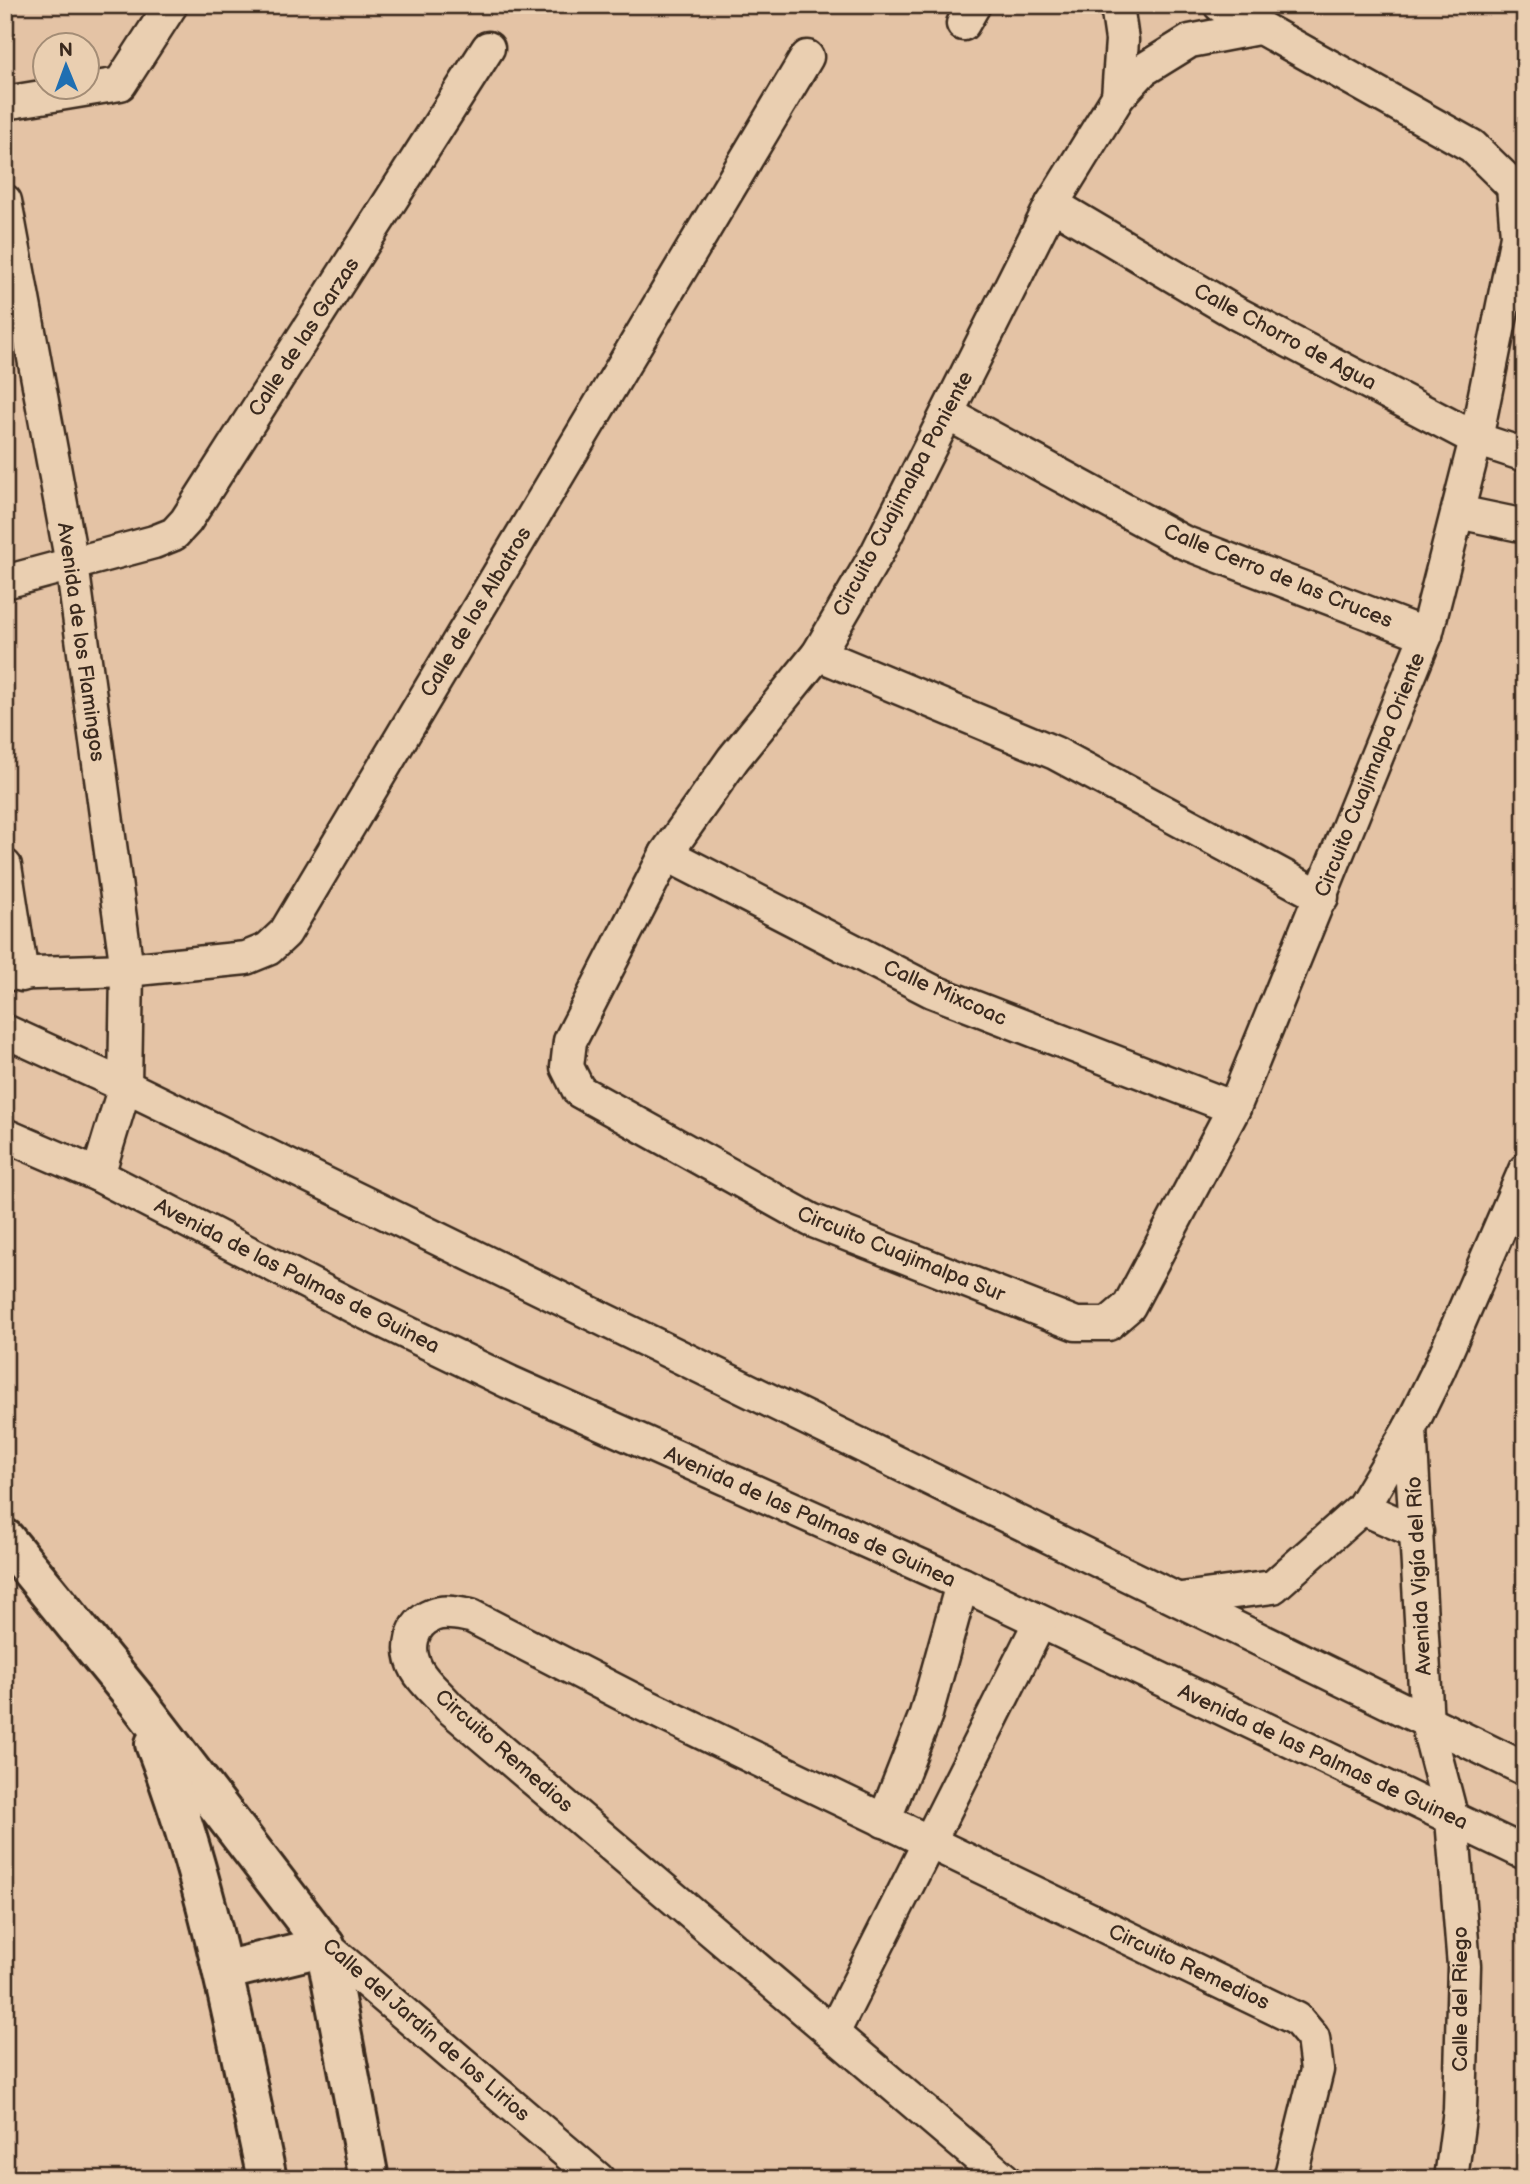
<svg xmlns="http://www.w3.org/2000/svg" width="1530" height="2184" font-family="'Balsamiq Sans',sans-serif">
<rect width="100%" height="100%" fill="#e4c3a5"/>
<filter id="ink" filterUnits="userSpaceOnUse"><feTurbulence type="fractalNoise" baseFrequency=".0143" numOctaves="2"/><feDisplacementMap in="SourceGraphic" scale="14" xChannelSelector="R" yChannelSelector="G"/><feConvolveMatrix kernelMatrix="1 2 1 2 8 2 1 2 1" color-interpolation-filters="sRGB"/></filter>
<g filter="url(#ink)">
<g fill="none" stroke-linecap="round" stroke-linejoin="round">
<defs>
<g id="minor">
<path d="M1117 5 1122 40 1118 97"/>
<path d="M1220 5 1472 146 1513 186"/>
<path d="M963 24 974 5"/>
<path d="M1258 28 1190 41 1143 70 1118 97 1052 204 877 553 818 654 733 759 666 854 570 1041 567 1067 579 1091 811 1220 1076 1324H1108L1129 1306 1234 1108 1426 635 1476 439 1517 236 1513 186"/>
<path d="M5 103 120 84 171 5"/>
<path d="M5 201 72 564 127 970 125 1086 98 1175"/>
<path d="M1052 204 1236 313 1476 439 1525 455"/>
<path d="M948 414 1183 542 1426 635"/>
<path d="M1458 512 1525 526"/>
<path d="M5 582 154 542 174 534 186 521 488 48"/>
<path d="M818 654 1055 753 1322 897"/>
<path d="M666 854 932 991 1234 1108"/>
<path d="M5 866 22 975"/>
<path d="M5 974 127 970 246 958 268 949 285 933 807 57"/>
<path d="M5 1031 125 1086 1525 1769"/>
<path d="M5 1135 98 1175 364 1312 509 1382 962 1584 1525 1853"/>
<path d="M1410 1428 1427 1723 1452 1819 1464 1966 1460 2110 1451 2179"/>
<path d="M1362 1508 1417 1532"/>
<path d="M1181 1599 1273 1587 1362 1508 1410 1428 1439 1369 1525 1170"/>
<path d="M884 1821 926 1714 962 1584"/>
<path d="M325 1946 598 2179"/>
<path d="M833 2033 1040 1622"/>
<path d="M1004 2179 449 1707C439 1695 424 1683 417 1670 406 1650 410 1624 433 1615 445 1610 459 1614 471 1616L632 1699 1297 2019 1313 2038 1317 2070 1290 2179"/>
</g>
<g id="tertiary">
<path d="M5 1539 139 1703 325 1946 369 2179"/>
<path d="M155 1744C209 1884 236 2033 267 2179"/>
<path d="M223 1971 325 1946"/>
</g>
</defs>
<use href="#minor" stroke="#3b2a1e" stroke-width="37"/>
<use href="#tertiary" stroke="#3b2a1e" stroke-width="44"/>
<use href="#minor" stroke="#eacfb1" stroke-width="32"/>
<use href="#tertiary" stroke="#eacfb1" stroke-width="38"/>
</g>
</g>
<g text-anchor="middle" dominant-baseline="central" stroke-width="5" stroke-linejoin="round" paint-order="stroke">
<g font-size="21" fill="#3b2a1e" stroke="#eacfb1">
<text transform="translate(304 337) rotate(-57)">Calle de las Garzas</text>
<text transform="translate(1285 337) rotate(28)">Calle Chorro de Agua</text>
<text transform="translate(903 494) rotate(-62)">Circuito Cuajimalpa Poniente</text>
<text transform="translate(1278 576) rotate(22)">Calle Cerro de las Cruces</text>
<text transform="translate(476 612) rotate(-59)">Calle de los Albatros</text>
<text transform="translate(81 642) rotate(82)">Avenida de los Flamingos</text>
<text transform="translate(1370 775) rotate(-68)">Circuito Cuajimalpa Oriente</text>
<text transform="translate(945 993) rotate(24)">Calle Mixcoac</text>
<text transform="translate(901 1254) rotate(22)">Circuito Cuajimalpa Sur</text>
<text transform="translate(297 1276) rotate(27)">Avenida de las Palmas de Guinea</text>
<text transform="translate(810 1517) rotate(24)">Avenida de las Palmas de Guinea</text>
<text transform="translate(1419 1576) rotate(-93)">Avenida Vigía del Río</text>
<text transform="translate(504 1751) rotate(41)">Circuito Remedios</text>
<text transform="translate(1323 1757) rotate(25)">Avenida de las Palmas de Guinea</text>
<text transform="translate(1189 1967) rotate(25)">Circuito Remedios</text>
<text transform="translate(1460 1999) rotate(-90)">Calle del Riego</text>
<text transform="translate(426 2030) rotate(41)">Calle del Jardín de los Lirios</text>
</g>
</g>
<rect width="1530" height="2184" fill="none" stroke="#eacfb1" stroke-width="28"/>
<rect x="14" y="14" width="1502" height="2156" fill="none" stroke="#3b2a1e" stroke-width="2.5" filter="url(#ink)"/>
<g transform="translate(66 66) rotate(359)"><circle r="33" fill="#eacfb1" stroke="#a48d76" stroke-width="2"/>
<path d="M0-5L12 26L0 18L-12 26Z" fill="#1f6fb2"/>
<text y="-10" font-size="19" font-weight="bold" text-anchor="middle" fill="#3b2a1e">N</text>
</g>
</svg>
